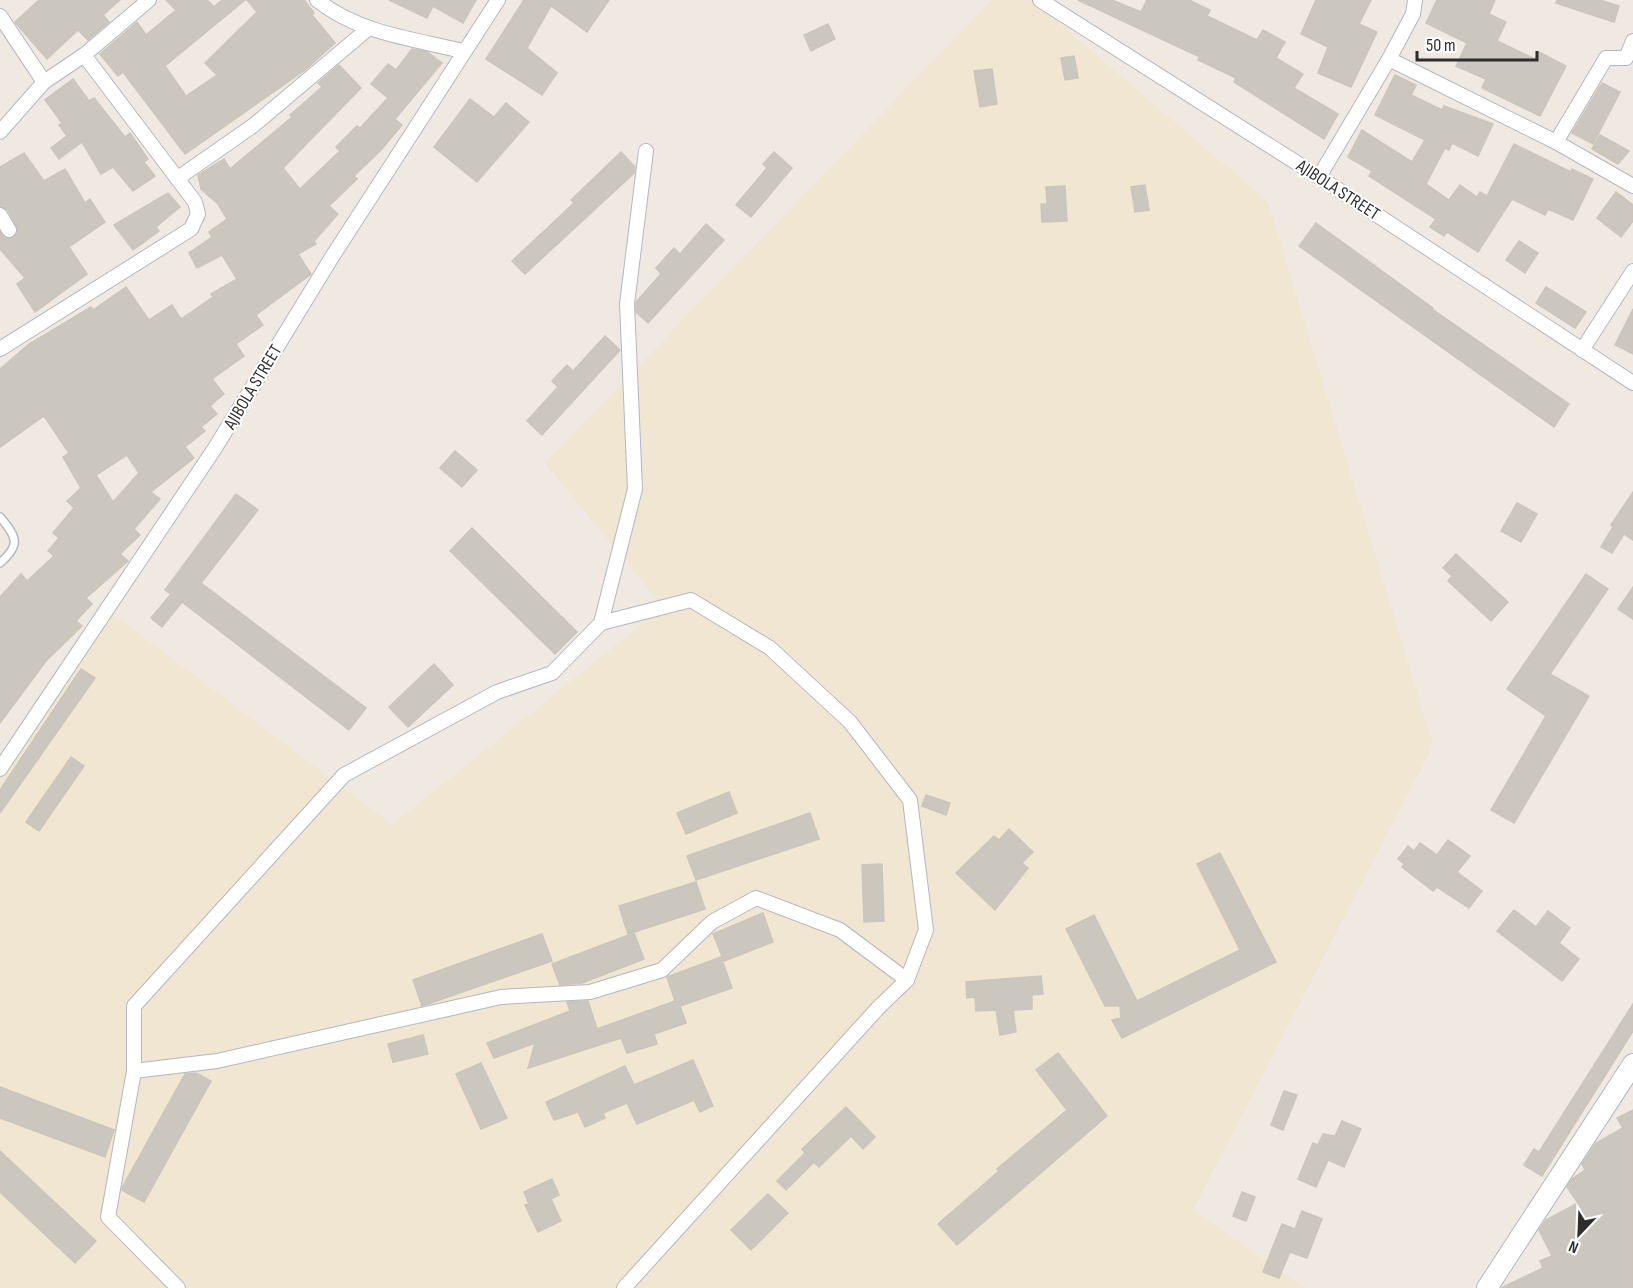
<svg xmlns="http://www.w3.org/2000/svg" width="1633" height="1288" font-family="'Sofia Sans Condensed',sans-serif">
<rect width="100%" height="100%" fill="#efe9e1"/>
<path fill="#f0e6d1" d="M992 0H1032L1268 202 1433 745 1193 1210 1305 1288H0V778L113 614 392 825 663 607 545 463Z"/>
<g fill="#cbc7bf" stroke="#cbc5ba" stroke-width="1.5" fill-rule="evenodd">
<path d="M39 0H120L103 15 109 22 88 40 78 30 47 59 15 22Z"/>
<path d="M166 0H207L214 7 222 0H245L165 66 186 96 217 75 205 63 257 12 247 0H304L314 13 312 15 335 43 305 70 185 154 129 80 123 72 118 76 100 54 137 22 146 35 176 10Z"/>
<path d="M389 0H476L463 23 433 6 427 18Z"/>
<path d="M524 0H609L587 32 551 6 527 48 557 73 542 95 486 59Z"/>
<path d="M1078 0H1112L1141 12 1147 0H1189L1210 10 1207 16 1257 40 1263 30 1285 42 1276 58 1303 74 1294 88 1338 114 1324 139 1234 82 1236 78 1198 60 1200 57Z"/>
<path d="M1316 0H1371L1359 24 1377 32 1351 87 1318 73 1328 47 1301 34Z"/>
<path d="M1437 0H1495L1489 14 1506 22 1497 41 1535 59 1539 52 1566 66 1540 116 1482 88 1486 79 1456 66 1467 43 1426 23Z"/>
<path d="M1557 0H1600L1619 6 1614 22 1556 3Z"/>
<path d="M828 24 835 39 811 51 804 35Z"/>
<path d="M412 49 427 52 442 63 395 119 402 125 381 150 354 176 357 179 329 206 338 214 314 241 316 244 298 254 311 274 256 315 263 325 236 344 244 356 212 379 224 394 210 406 217 414 201 427 205 431 185 447 194 458 151 492 160 499 134 529 140 535 120 554 128 561 86 598 92 604 76 621 82 626 46 661 0 723V597L21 574 27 581 54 556 48 551 59 538 53 533 74 508 67 501 81 488 63 457 69 453 44 416 0 447V369L29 344 91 307 93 310 126 287 149 320 172 305 181 319 213 297 211 294 237 279 222 255 197 268 189 253 212 237 209 232 227 219 218 204 201 189 198 175 224 159 230 169 292 117 290 115 322 87 318 83 339 65 361 88 283 168 300 189 340 151 336 147 357 126 360 128 388 98 371 84 388 64 396 70ZM127 455 139 473 113 502 96 475Z"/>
<path d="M1074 56 1078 78 1065 80 1061 58Z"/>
<path d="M992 69 997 104 980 107 974 71Z"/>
<path d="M1395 75 1416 85 1411 95 1442 110 1444 106 1493 124 1478 156 1452 143 1449 150 1445 148 1426 184 1449 200 1460 185 1477 197 1480 192 1487 196 1514 144 1571 172 1572 169 1593 179 1573 220 1548 209 1545 215 1512 199 1478 252 1447 232 1444 236 1430 227 1436 219 1369 176 1372 171 1348 157 1362 130 1412 162 1425 140 1375 115Z"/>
<path d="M73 79 89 101 94 98 125 137 130 133 148 159 144 162 155 176 133 191 113 167 101 174 82 142 59 159 51 148 67 136 59 125 62 123 45 100Z"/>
<path d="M1602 83 1620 92 1593 144 1572 133Z"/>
<path d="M470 99 494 117 506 103 529 122 477 182 434 147Z"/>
<path d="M1600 135 1629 151 1618 164 1592 149Z"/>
<path d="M621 152 635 167 634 173 525 274 512 261 574 203 571 200Z"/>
<path d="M774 152 792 168 751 217 736 205 767 168 763 164Z"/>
<path d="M24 153 44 181 65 169 85 203 90 199 105 222 69 247 87 274 35 312 17 284 25 278 0 249V232L10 239 18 230 8 210 0 206V167Z"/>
<path d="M1145 185 1149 210 1135 212 1131 187Z"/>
<path d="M1065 186 1067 221 1042 222 1041 204H1047L1046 187Z"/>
<path d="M1616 192 1633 205V221L1621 237 1597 218Z"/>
<path d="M168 193 180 207 156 227 159 231 133 250 114 225Z"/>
<path d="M1316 223 1433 308 1432 309 1569 404 1554 427 1299 246Z"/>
<path d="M706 224 724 240 648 323 636 312V302L661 274 656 268 674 248 680 254Z"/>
<path d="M1519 241 1538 253 1525 273 1506 260Z"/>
<path d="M1546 287 1586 312 1575 328 1536 303Z"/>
<path d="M1633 309V354L1615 345Z"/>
<path d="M605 336 620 350 542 435 527 421 558 387 552 381 567 365 573 371Z"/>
<path d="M455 451 477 470 462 487 440 468Z"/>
<path d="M1633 492V540L1624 534 1612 553 1601 547 1613 527 1611 525Z"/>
<path d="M236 494 258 510 201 583 366 708 349 730 182 602 162 627 151 618 171 594 165 590Z"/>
<path d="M1517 503 1537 514 1521 542 1501 531Z"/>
<path d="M472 528 577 632 555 654 450 551Z"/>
<path d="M1456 554 1508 602 1491 621 1448 581 1452 576 1443 568Z"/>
<path d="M1586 574 1608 589 1550 674 1589 696 1514 823 1491 810 1546 716 1507 689Z"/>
<path d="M1633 587V619L1618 609Z"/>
<path d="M434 664 453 685 408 727 389 707Z"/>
<path d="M81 669 95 678 0 813V790Z"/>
<path d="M71 757 84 766 39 831 26 822Z"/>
<path d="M729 792 737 813 686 834 677 813Z"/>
<path d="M926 795 950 803 946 815 922 806Z"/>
<path d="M810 813 819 839 696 880 687 856Z"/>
<path d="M1009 829 1033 852 1022 863 1028 868 995 910 956 873 994 836 999 840Z"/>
<path d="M1448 840 1470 856 1457 872 1482 891 1469 908 1437 887 1433 891 1402 867 1404 864 1398 859 1408 846 1414 851 1420 843 1437 855Z"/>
<path d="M1220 853 1276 962 1122 1038 1112 1020 1121 1018 1120 1006H1105L1066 929 1094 915 1137 1001 1240 950 1197 864Z"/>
<path d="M882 864 884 921 864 922 862 865Z"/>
<path d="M696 882 705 909 628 934 619 906Z"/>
<path d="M1514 910 1536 927 1548 911 1570 928 1559 943 1579 959 1562 981 1497 931Z"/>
<path d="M763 913 773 942 724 961 713 934Z"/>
<path d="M634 933 644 959 582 983 560 985 552 964Z"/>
<path d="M542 934 552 961 422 1006 413 980Z"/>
<path d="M721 957 732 988 680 1006 686 1023 654 1034 657 1044 627 1053 621 1038 528 1068 535 1043 494 1058 487 1043 570 1011 567 1002 588 1001 597 1029 675 1001 667 977Z"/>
<path d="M1041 976 1043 994 1032 995V1009L1013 1010 1016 1032 1000 1035 996 1010 976 1011 975 997 967 998 966 982Z"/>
<path d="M1633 1004V1031L1542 1176 1524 1165 1534 1149 1539 1152Z"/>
<path d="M423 1035 428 1054 393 1062 388 1044Z"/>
<path d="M1058 1053 1107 1116 957 1245 938 1224 999 1171 997 1169 1067 1110 1036 1070Z"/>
<path d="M693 1060 713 1106 700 1112 694 1100 637 1124 627 1103 603 1113 605 1118 585 1127 578 1112 554 1120 546 1102 625 1066 634 1085Z"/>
<path d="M481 1063 507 1118 481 1129 456 1074Z"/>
<path d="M196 1073 211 1081 144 1202 122 1190 123 1186 185 1074Z"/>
<path d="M0 1087 114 1130 105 1157 0 1118Z"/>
<path d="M1284 1091 1297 1095 1283 1130 1271 1125Z"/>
<path d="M846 1107 875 1137 863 1149 851 1136 819 1167 814 1162 786 1190 777 1181 805 1153 802 1149Z"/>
<path d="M1633 1110V1288H1501L1543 1268 1540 1261 1552 1256 1539 1230 1546 1220 1578 1203 1567 1187 1572 1179 1585 1170 1582 1164 1596 1143 1623 1128 1617 1118Z"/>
<path d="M1342 1121 1361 1129 1344 1167 1328 1160 1316 1187 1298 1179 1313 1143 1318 1145 1323 1134 1335 1136Z"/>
<path d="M0 1151 96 1241 75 1263 0 1192Z"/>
<path d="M552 1179 559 1195 551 1199 561 1221 538 1232 525 1205 529 1204 524 1192Z"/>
<path d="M1242 1192 1255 1197 1246 1221 1233 1216Z"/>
<path d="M768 1194 788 1213 751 1250 731 1230Z"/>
<path d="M1302 1211 1322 1219 1307 1258 1290 1252 1279 1278 1263 1272 1282 1224 1295 1229Z"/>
</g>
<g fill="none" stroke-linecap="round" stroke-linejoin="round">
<defs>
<path id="lane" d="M0 517C17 537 21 545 0 563"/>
<g id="street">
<path d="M317 0C358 33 413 39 463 51"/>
<path d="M1040 0 1319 177 1633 383"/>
<path d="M0 16 44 82"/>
<path d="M1389 59 1556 142 1633 186"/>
<path d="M0 132 44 82 84 55 149 0"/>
<path d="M1556 142 1606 58H1626L1633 41"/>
<path d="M1319 177 1389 59 1413 14 1415 0"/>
<path d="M178 178 254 125 369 28"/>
<path d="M0 215 9 230"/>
<path d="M0 349 191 229 198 214 195 202 84 55"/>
<path d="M1582 350 1633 271"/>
<path d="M601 623 691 600 770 648 850 722 910 800 926 930 907 980"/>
<path d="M0 769 215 448 332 257 498 0"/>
<path d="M134 1071 217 1061 501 997 590 992 662 970 712 922 756 898 840 930 907 980 878 1008 624 1288"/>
<path d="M178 1288 108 1217 134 1071V1006L344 775 497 692 552 673 601 623 635 489 627 304 646 151"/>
</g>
<path id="secondary" d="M1487 1288 1633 1064"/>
</defs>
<use href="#lane" stroke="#b4b7c1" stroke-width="10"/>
<use href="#street" stroke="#b4b7c1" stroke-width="16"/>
<use href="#secondary" stroke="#b4b7c1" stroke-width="22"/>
<use href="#lane" stroke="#fff" stroke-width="7"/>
<use href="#street" stroke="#fff" stroke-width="14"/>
<use href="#secondary" stroke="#fff" stroke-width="20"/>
</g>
<g text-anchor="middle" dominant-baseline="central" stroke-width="4.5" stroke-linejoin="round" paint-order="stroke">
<g font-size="18" fill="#2e2e2e" stroke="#fff">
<text transform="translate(1338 190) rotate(33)">AJIBOLA STREET</text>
<text transform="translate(253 387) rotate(-59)">AJIBOLA STREET</text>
</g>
</g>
<g transform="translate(1579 1234) rotate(203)" stroke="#ffffff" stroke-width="4.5" paint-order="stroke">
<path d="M0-4.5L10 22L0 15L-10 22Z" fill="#2e2e2e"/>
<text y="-9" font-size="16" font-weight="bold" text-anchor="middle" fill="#2e2e2e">N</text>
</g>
<path d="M1417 51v9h120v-9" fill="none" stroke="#2e2e2e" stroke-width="3"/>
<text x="1426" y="51" font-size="18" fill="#2e2e2e" stroke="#ffffff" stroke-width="4.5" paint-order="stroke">50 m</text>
</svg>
